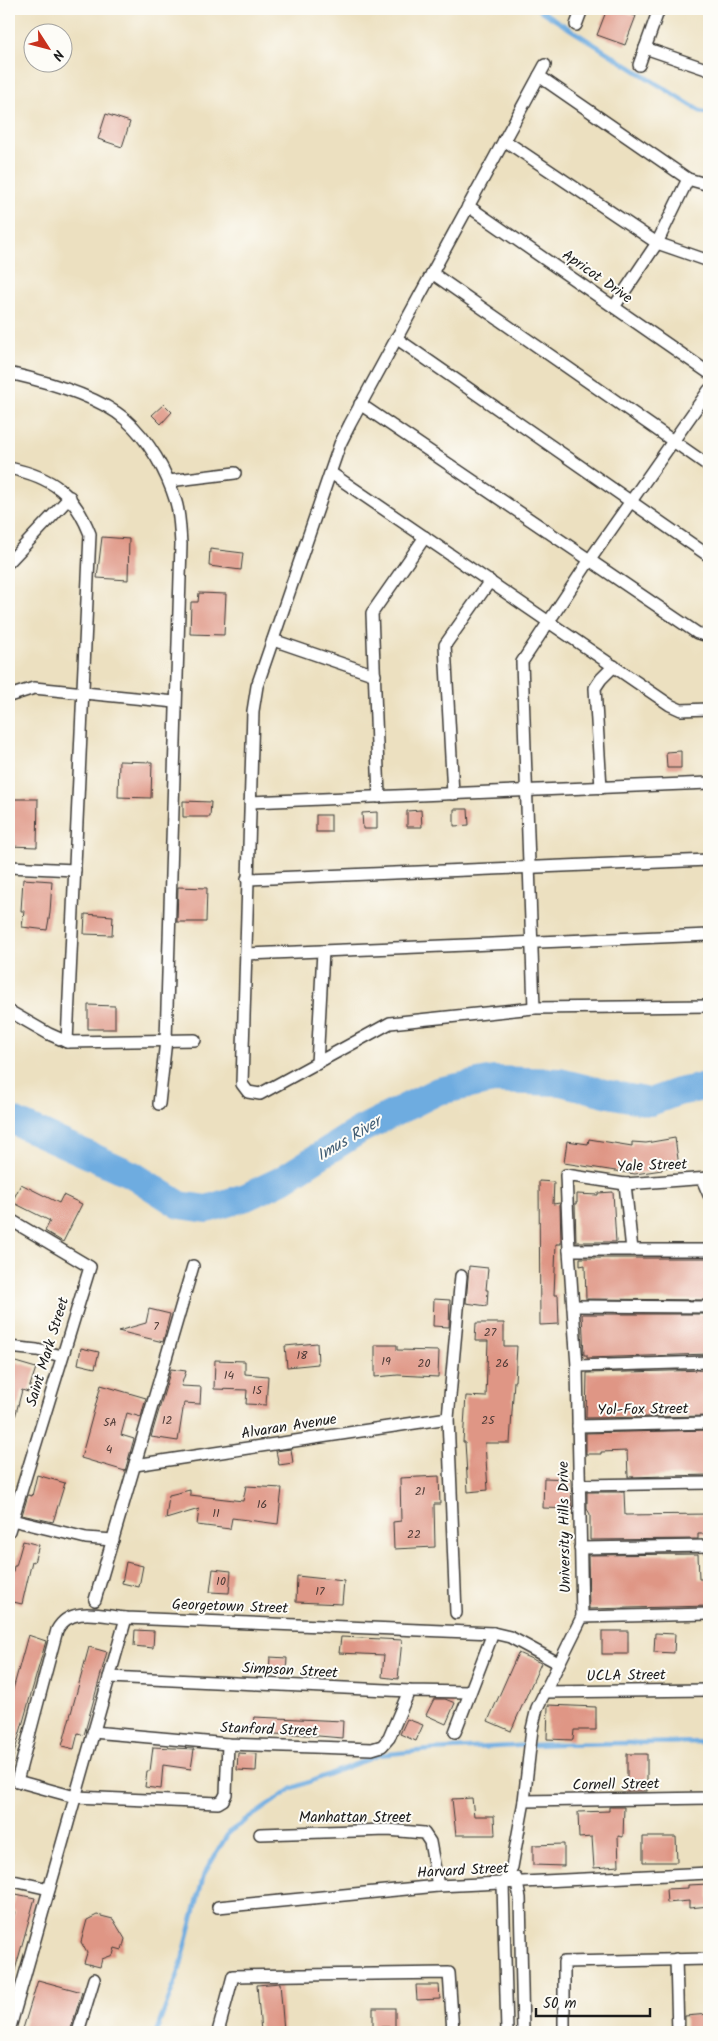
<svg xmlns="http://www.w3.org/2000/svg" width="718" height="2041" font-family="Kalam,sans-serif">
<rect width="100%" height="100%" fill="#fdfcf7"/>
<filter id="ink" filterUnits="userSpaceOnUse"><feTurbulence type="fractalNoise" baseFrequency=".02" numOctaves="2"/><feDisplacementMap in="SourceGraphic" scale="10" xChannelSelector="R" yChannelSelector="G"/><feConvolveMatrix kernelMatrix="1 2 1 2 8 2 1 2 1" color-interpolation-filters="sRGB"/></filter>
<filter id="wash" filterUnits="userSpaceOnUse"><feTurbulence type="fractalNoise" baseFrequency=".0096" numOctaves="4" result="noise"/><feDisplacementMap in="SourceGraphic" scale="20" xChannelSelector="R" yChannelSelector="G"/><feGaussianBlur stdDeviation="1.12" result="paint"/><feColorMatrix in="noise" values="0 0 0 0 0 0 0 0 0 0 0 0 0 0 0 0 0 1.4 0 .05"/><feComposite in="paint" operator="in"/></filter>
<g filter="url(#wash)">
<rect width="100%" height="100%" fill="#ece0c0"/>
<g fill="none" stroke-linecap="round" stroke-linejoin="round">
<g stroke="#6eace0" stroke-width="4.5">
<path d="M538 9 700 111 709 114"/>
<path d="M156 2032 179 1972 204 1874 229 1832 293 1788 379 1755 429 1750 556 1744 709 1742"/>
</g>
<path stroke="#6eace0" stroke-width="28" d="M9 1119 133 1175 180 1205 207 1209 246 1197 280 1181 360 1130 438 1091 494 1080 560 1082 609 1094 650 1102 678 1092 709 1086"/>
</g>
<g id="blocks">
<g fill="#df9685">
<path d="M607 9H616L636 16 625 45 597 35Z"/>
<path d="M106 114 130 122 122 147 98 139Z"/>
<path d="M164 404 172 412 161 424 152 415Z"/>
<path d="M102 537 129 539 128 580 97 578Z"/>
<path d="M210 549 243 553 241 570 209 566Z"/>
<path d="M199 593 226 594 224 635 190 634 191 602H198Z"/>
<path d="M681 751V768H667L666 752Z"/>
<path d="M119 761 152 762 151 798 118 797Z"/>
<path d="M9 799H38L37 847 9 846Z"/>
<path d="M183 801 211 802 210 817H183Z"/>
<path d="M454 809H468L469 825 454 826Z"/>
<path d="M421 810 422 827H407V811Z"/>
<path d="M377 812V829H363L362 813Z"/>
<rect x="316" y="815" width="15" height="17"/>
<path d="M23 879 52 881 50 913 47 930 22 927 24 911H21Z"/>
<path d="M178 887 207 888 206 922H177Z"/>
<path d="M85 914 113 916 112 935 84 934Z"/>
<path d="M88 1005 115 1006V1029H88Z"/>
<path d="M675 1138 679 1166 662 1168V1170L635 1174 564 1163 567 1141 588 1144 589 1139 632 1146V1142L646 1143Z"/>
<path d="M539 1181 554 1182 553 1204 560 1203 561 1244H556L554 1295H558L559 1324 540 1325Z"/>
<path d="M21 1184 59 1203 63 1195 82 1204 63 1242 45 1231 50 1221 12 1202Z"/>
<path d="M613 1192 616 1242H576L575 1203H577V1194L598 1195V1193Z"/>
<path d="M709 1258V1300L586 1299 585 1265 580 1266V1258Z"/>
<path d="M469 1266 488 1268 486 1290H488L487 1306 466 1303Z"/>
<path d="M434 1299 450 1300 449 1327 433 1326Z"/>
<path d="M149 1309 170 1314 163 1342 118 1331 146 1323Z"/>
<path d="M582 1314H709V1354L587 1358V1355H584Z"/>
<path d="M476 1323H504V1346H517L515 1381H514L510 1443H485L488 1490 468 1492 465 1442H463L466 1396 486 1397 488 1341H475Z"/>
<path d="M317 1343 318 1364 287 1367 285 1346Z"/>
<path d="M375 1345H397V1350L439 1351 438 1377 398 1375 375 1377Z"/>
<path d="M81 1348 99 1352 95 1368 78 1364Z"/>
<path d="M215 1360 245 1361V1374L268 1376 266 1405 246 1404 247 1390 214 1389Z"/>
<path d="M12 1361 36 1368 28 1392 22 1390 13 1425 9 1424V1373Z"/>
<path d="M171 1369 186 1371 181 1386 201 1387 200 1404 184 1403 178 1441 151 1437Z"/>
<path d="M709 1370V1416L586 1418 587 1373Z"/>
<path d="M101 1385 146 1398 141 1417 127 1413 121 1435 134 1439 125 1471 81 1458Z"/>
<path d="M709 1430V1475L628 1477 627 1451 601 1452V1454H586V1433Z"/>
<path d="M291 1449 293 1463 279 1465 276 1451Z"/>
<path d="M37 1475 65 1483 53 1522 22 1515 28 1495 32 1496Z"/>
<path d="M439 1476 440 1504H434L435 1547 394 1549 393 1522 401 1521 400 1478Z"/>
<path d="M544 1478 571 1479 572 1509 543 1508Z"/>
<path d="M246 1486 282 1488 278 1524 232 1518 230 1529 197 1525 199 1509 166 1519 169 1495 190 1490V1495L243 1501Z"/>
<path d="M587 1492H624L625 1515 709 1514V1534H698V1539L590 1540V1514L587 1509Z"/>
<path d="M23 1541 39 1545 34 1562 32 1561 22 1604 9 1601V1589L14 1566H16Z"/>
<path d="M698 1554 699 1579H709V1606L589 1609 588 1555Z"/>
<path d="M126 1562 143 1566 139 1587 122 1583Z"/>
<path d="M213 1569 231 1571 229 1593 210 1592Z"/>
<path d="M297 1576 344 1581 342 1604 296 1602Z"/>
<path d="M135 1630 154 1631 153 1648 134 1646Z"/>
<rect x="602" y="1631" width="26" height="23"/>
<path d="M655 1633 675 1634 674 1653 654 1652Z"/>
<path d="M28 1635 46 1641 12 1761 9 1760V1704Z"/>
<path d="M341 1637 402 1640 398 1679 382 1677 384 1655 339 1653Z"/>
<path d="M89 1647 107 1652 84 1735 78 1733 74 1749 62 1746Z"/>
<path d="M518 1653 541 1663 511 1731 488 1721Z"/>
<path d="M270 1657 287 1658 286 1675 269 1673Z"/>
<path d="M434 1699H445L455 1703 446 1724 426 1715Z"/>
<path d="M548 1705 596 1707V1730H574L573 1740 547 1739Z"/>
<path d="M254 1717 343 1721 342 1738 295 1734V1735L252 1733Z"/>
<path d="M407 1719 423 1725 416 1741 400 1734Z"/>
<path d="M153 1747 194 1749 191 1769 163 1765 161 1789 145 1787 147 1771H150Z"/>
<path d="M238 1753 257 1754 256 1771 237 1770Z"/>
<rect x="627" y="1754" width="20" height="37"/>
<path d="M472 1798 474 1816H494L495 1835H456L452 1799Z"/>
<path d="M609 1807H624L623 1837 618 1836 619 1866 594 1868 592 1837 579 1838 578 1812 609 1811Z"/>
<path d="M643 1837H676L677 1862H643Z"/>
<path d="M564 1844V1866L533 1865V1845Z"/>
<path d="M709 1884V1906L689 1908V1901L667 1903 666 1889 688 1888V1885Z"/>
<path d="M16 1894 35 1898 12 1981 9 1980V1931L15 1911 12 1910Z"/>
<path d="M97 1915 113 1919 125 1939 122 1950 115 1948 113 1955 102 1959 100 1967 84 1963 87 1953 81 1942 87 1920Z"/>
<path d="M38 1980 82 1992 70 2032H22Z"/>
<path d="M280 1983 284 2031 261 2032 257 1985Z"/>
<path d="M416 1985H439L440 1999 417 2000Z"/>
<rect x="373" y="2008" width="22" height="19"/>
<path d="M709 2014V2032H685V2016Z"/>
</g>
</g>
</g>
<g filter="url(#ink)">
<use href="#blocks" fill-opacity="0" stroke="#3b3935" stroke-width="1"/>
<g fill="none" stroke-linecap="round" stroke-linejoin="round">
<defs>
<g id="minor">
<path d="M576 25 582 9"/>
<path d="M645 48 709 70"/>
<path d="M545 65 350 424 340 444 257 686 253 711 242 1084 248 1092 260 1094 390 1023 534 1008 709 1006"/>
<path d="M639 65 659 9"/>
<path d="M539 76 688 179 709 185"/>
<path d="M504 140 657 243 709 261"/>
<path d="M468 206 709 373"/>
<path d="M432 273 709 466"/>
<path d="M614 307 657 243 688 179"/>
<path d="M396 338 709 556"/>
<path d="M9 373C44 381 97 395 125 419 149 440 167 472 176 502 180 515 180 531 181 544L166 1040 159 1104"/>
<path d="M360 404 697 633 709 636"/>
<path d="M9 468C52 477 74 493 90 534L67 1042"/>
<path d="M331 473 670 705 681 710 709 709"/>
<path d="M169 481 235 473"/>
<path d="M9 562 70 497"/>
<path d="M273 640 375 675"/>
<path d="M9 696 34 688 175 702"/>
<path d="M601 788 595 688 601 679 614 666"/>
<path d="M453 794 445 645 490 581"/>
<path d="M379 797 372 613 425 537"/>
<path d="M250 802 709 783"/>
<path d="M9 867 75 870"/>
<path d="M247 879 709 860"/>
<path d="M246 954 709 935"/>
<path d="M534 1008 522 662 589 561 709 390"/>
<path d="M9 1011 49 1034 67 1042 195 1040"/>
<path d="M317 1064 323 951"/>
<path d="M702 1179 709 1195"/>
<path d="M625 1184 632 1250"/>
<path d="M9 1219 90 1267 9 1531"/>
<path d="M569 1250H709"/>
<path d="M573 1306 709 1307"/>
<path d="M9 1347 37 1350 62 1356"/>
<path d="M577 1366 709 1362"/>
<path d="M578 1426 709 1423"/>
<path d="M135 1465 448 1418"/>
<path d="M580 1485 709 1483"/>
<path d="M12 1520 86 1538 113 1540"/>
<path d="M580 1548 709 1546"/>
<path d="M95 1600 193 1266"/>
<path d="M456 1613 448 1418 461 1276"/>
<path d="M582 1617 709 1614"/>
<path d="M109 1677 409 1691 470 1692"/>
<path d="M544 1692 709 1690"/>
<path d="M93 1732 228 1744 372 1749 382 1746 389 1738 409 1691"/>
<path d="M455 1732 493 1633"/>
<path d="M228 1744 226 1794 223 1800 218 1803 75 1797 17 1781 57 1630C70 1605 102 1616 126 1618L493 1633 510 1637 558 1663"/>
<path d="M524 1801 709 1798"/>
<path d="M260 1834 388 1830 424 1833 430 1842 438 1886"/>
<path d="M516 1878 520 1898 523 2032"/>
<path d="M9 1880 49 1889"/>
<path d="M218 1907 438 1886 709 1873"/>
<path d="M676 1959 678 2032"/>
<path d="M9 2031 126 1618"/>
<path d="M78 2032 94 1979"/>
<path d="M218 2032 233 1976 449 1973 453 2032"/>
<path d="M507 2032 503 1884 512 1867 524 1801 532 1729 537 1708 582 1617 577 1366 569 1250 566 1175 625 1184 709 1178"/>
<path d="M564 2032V1962L709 1959"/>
</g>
</defs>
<use href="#minor" stroke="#3b3935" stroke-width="14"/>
<use href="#minor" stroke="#fff" stroke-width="11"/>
</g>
</g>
<g text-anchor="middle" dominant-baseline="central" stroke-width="4" stroke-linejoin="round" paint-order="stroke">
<g font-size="12" fill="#4d3a36">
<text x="156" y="1326">7</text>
<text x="490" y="1332">27</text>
<text x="302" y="1355">18</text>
<text x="386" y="1361">19</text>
<text x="424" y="1363">20</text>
<text x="502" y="1363">26</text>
<text x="229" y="1375">14</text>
<text x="257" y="1390">15</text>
<text x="167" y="1420">12</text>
<text x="488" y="1420">25</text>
<text x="110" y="1422">5A</text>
<text x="109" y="1449">4</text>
<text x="420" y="1491">21</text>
<text x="262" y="1504">16</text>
<text x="216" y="1513">11</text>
<text x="414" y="1534">22</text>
<text x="221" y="1581">10</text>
<text x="320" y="1591">17</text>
</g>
<g font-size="15" fill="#1c1c1c" stroke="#fdfcf7">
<text transform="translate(597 277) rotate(35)">Apricot Drive</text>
<text transform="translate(652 1166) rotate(-2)">Yale Street</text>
<text transform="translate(48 1352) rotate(-73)">Saint Mark Street</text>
<text transform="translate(643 1410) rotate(-1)">Yol-Fox Street</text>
<text transform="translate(289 1427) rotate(-9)">Alvaran Avenue</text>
<text transform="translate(565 1527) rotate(-91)">University Hills Drive</text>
<text transform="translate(230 1607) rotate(2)">Georgetown Street</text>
<text transform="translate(290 1671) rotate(3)">Simpson Street</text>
<text transform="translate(626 1676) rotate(-1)">UCLA Street</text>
<text transform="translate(269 1730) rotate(2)">Stanford Street</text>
<text transform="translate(616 1785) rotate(-1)">Cornell Street</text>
<text x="355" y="1818">Manhattan Street</text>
<text transform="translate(463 1871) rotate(-3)">Harvard Street</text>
</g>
<g font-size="16" font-style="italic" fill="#415d74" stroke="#fdfcf7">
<text transform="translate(349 1139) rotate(-31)">Imus River</text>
</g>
</g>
<rect width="718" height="2041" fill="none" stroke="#fdfcf7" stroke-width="30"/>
<g transform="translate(48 48) rotate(126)"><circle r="24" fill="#fdfcf7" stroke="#a3a29f"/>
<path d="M0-4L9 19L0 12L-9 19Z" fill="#c8321e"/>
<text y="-8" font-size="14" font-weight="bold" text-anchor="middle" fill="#1c1c1c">N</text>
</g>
<path d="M536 2008v8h114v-8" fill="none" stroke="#1c1c1c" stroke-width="2.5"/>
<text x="543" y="2008" font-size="15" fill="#1c1c1c" stroke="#fdfcf7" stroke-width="4" paint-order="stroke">50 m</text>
</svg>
